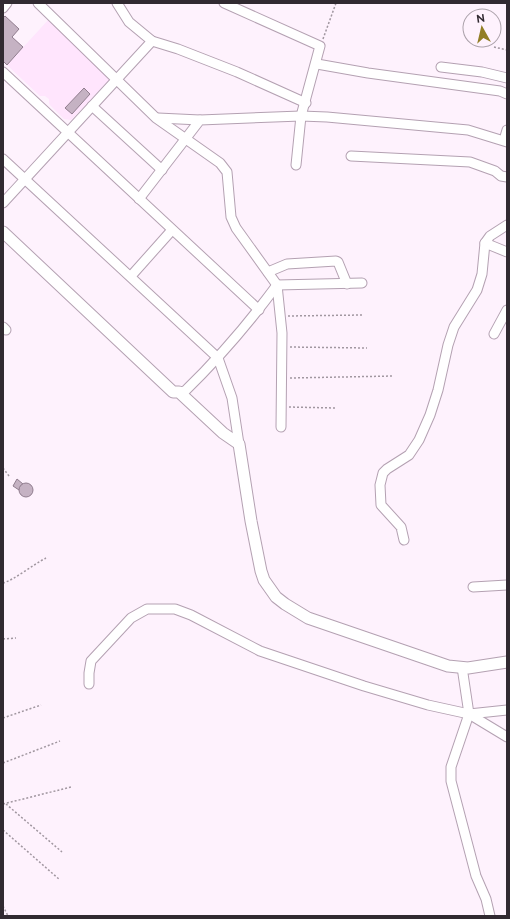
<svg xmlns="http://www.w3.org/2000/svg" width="510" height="919" font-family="Raleway,sans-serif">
<rect width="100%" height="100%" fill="#fef2fd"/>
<path fill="#ffe5fd" d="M50 18 111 78 71 120 64 119 49 104V99L45 96H40L7 65Z"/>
<g fill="#c5b2c3" stroke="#907d8e">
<path d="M5 16 19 29 12 37 23 47 7 65 3 61V18Z"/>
<path d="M84 88 90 94 72 114 65 108Z"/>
<path d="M17 479 23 484 19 490 13 486Z"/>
<circle cx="26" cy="490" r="7"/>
</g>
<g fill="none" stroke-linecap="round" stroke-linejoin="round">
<defs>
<g id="minor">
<path d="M38 3 156 118 220 163 227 172 231 217 236 228 277 285 282 333 281 427"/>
<path d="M117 3 129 22 152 41 178 49 237 72 306 103"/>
<path d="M224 3 320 46 301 116 296 165"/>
<path d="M3 8 7 3"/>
<path d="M317 64 368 73 500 91 507 94"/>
<path d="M441 67 482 72 507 78"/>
<path d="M3 72 259 310"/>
<path d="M92 106 162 170"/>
<path d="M158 118 200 120"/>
<path d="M504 140 507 130"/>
<path d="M351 156 470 162 495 171 501 176 507 177"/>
<path d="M3 159 218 358 232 398 239 444"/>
<path d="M139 199 200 120 301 116 327 117 468 130 507 142"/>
<path d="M3 203 152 41"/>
<path d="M485 243 507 252"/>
<path d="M268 272 287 264 336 261 338 262 347 284"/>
<path d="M131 276 172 230"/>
<path d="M3 327 6 330"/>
<path d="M494 334 507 310"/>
<path d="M179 392 185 391C219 358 249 323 277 285L362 283"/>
<path d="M404 540 401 527 381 505 380 485 383 473 387 469 409 455 419 440 430 415 438 390 448 345 454 327 477 290 482 274 485 243 490 236 507 225"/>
<path d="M473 587 507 585"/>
<path d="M462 667 469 714 507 737"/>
<path d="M89 684V673L91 661 131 618 147 609H175L191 615 260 651 364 686 428 705 469 714 507 710"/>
<path d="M469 714 451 767V781L476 876 486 899 490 916"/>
</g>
<path id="tertiary" d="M3 232 173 392H179L223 433 239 444 251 521 261 571 264 580 276 597 285 604 308 618 448 666 468 668 507 662"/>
</defs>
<use href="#minor" stroke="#b4a1b2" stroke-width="11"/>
<use href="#tertiary" stroke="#b4a1b2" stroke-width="13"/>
<g stroke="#a197a0" stroke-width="1.5" stroke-dasharray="2 2" stroke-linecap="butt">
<path d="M323 39 336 3"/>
<path d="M494 47 507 50"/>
<path d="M288 316 362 315"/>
<path d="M290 347 367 348"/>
<path d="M290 378 394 376"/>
<path d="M289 407 335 408"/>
<path d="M3 468 9 476"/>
<path d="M3 583C14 580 34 564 46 558"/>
<path d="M3 639 16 638"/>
<path d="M3 718 41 705"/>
<path d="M3 763 60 741"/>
<path d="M3 804 71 787"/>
<path d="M6 804 62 852"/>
<path d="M3 830 60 880"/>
<path d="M3 906 8 916"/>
</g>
<use href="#minor" stroke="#fff" stroke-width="9"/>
<use href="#tertiary" stroke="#fff" stroke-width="11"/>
</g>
<rect width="510" height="919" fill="none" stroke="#312a31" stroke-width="8"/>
<g transform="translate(482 28) rotate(352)"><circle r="19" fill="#fef2fd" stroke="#aca2ab"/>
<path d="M0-3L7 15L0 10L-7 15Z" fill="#927e25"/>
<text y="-6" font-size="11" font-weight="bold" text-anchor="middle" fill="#312a31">N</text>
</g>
</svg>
